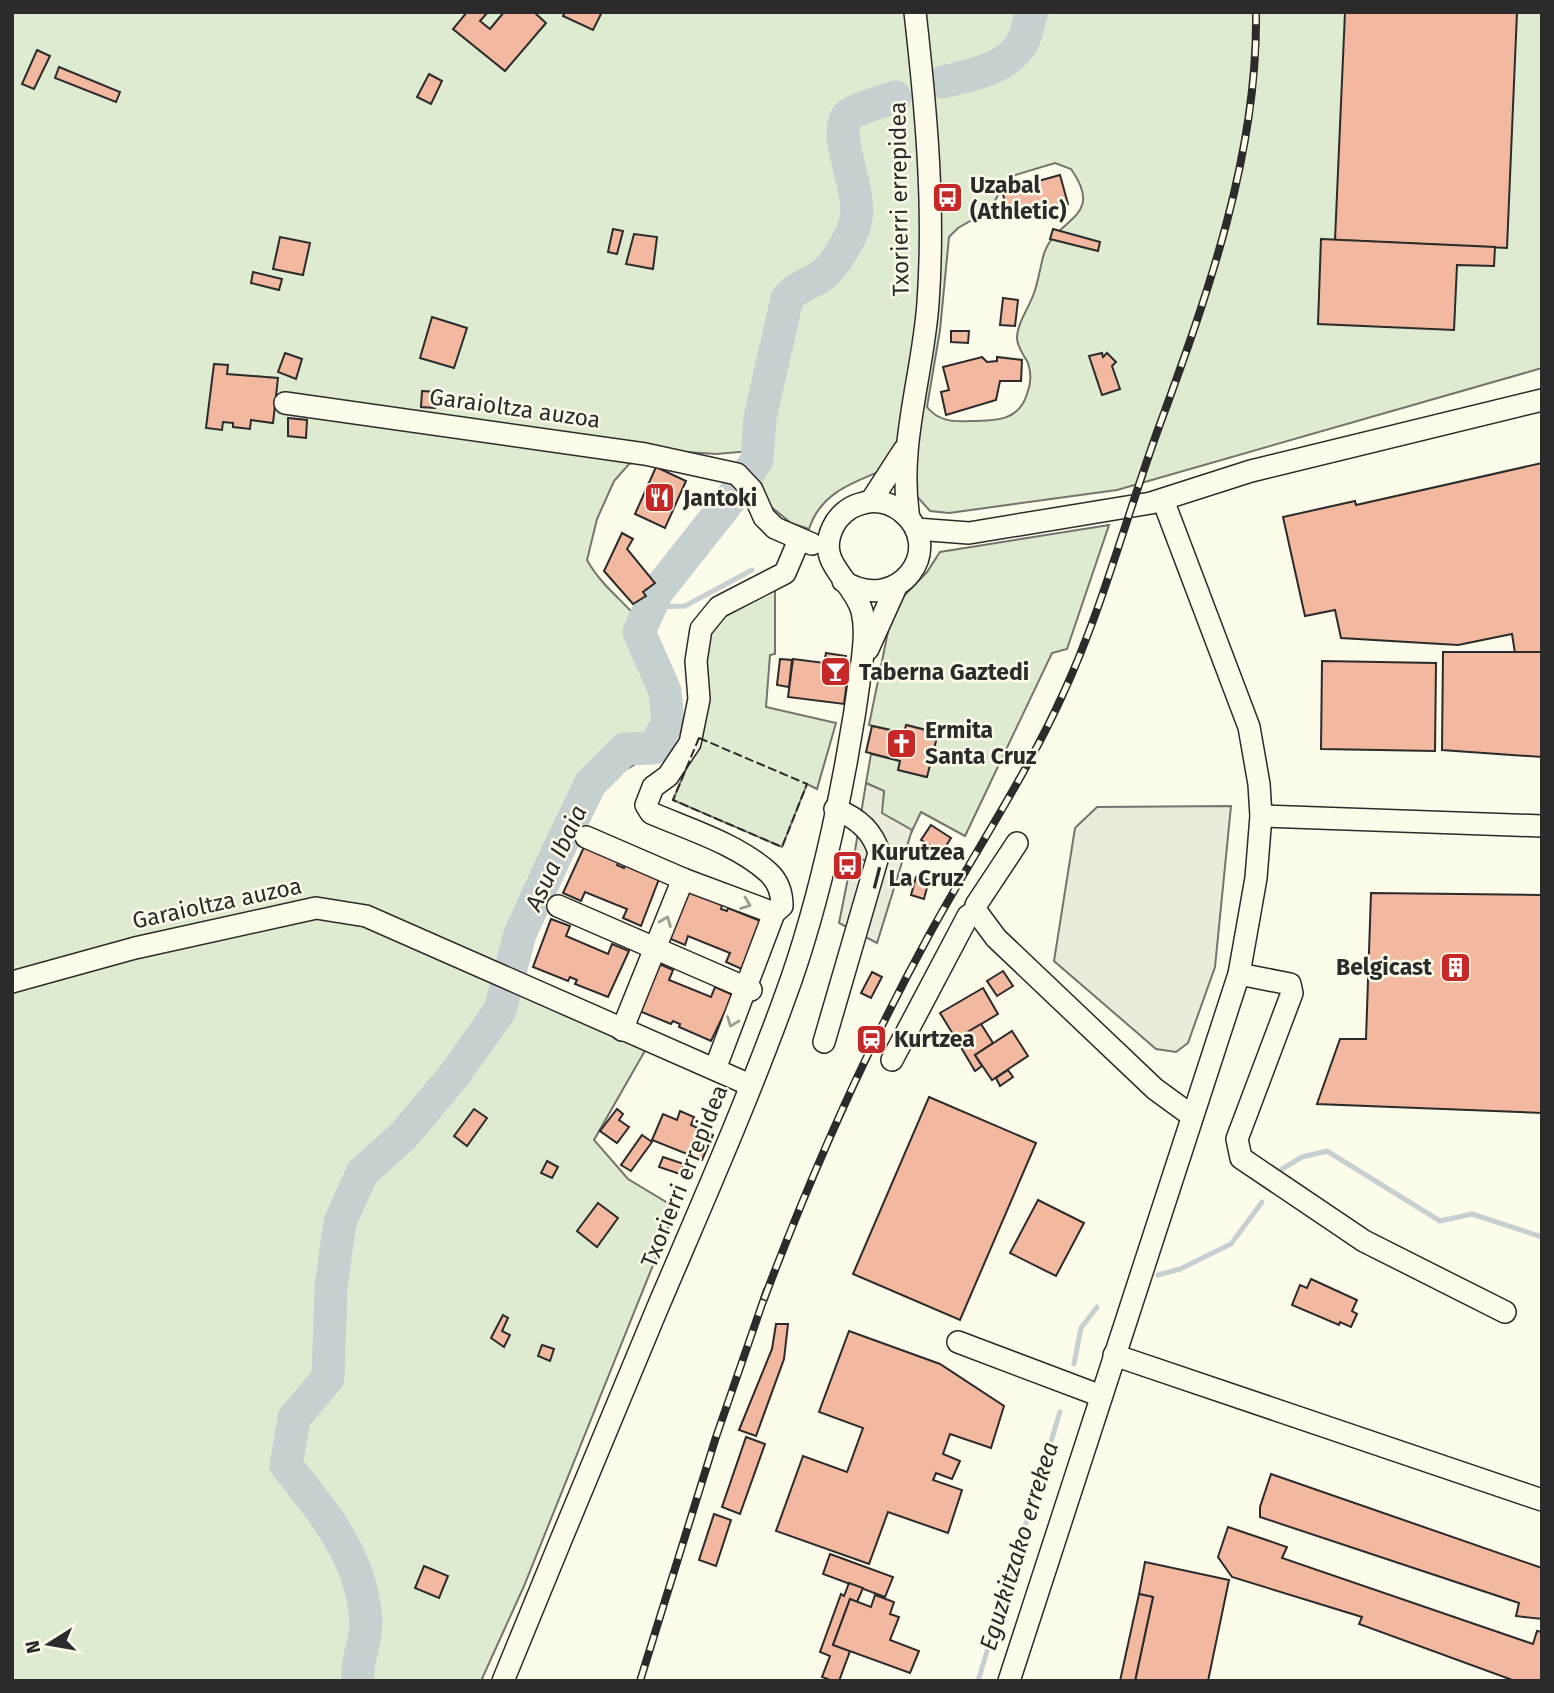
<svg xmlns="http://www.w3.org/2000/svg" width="1554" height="1693" font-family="'Fira Sans',sans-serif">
<rect width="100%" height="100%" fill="#fdfbea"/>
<g fill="#deebd1" stroke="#74746e" stroke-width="2" fill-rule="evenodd">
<path d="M12 12H1542V368L1117 490 949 513 930 511 891 467C857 481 821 491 809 529L791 523 770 506 756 471 762 450 716 454 671 451 629 464 614 481 597 519 587 560C606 595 644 613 659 652 674 688 668 734 639 761 627 773 609 773 597 783 588 790 575 806 570 817 546 869 527 928 512 984L646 1049 594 1140 628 1179 676 1208 524 1586 481 1681H12ZM1055 163 1071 169C1107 220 1053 217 1043 257 1040 269 1038 282 1034 293 1029 308 1017 323 1017 338 1017 347 1024 355 1028 363 1031 372 1031 384 1027 394 1019 421 995 421 970 421 953 422 938 421 927 407L940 330 949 237 958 228 991 209 1003 185 1012 176Z"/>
<path d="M1109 525 1067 649 1052 653 965 836 921 812 911 833 881 813 884 791 866 783 871 754 900 761 899 770 926 777 937 733 907 725 904 733 869 725 893 607 927 572 940 552Z"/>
<path d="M775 589V654L770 655 766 707 836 723 817 789 807 784 782 847 673 800 699 738 703 646 724 615Z"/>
</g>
<g fill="#eceadb" stroke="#74746e" stroke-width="2">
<path d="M866 783 884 791 882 813 912 830 877 943 839 923 849 873 863 876 867 861 854 857Z"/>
<path d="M1231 806 1215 967 1188 1043 1176 1052 1156 1049 1054 961 1075 828 1097 807Z"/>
</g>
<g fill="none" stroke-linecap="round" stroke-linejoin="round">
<g stroke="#c7d0d0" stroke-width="5">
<path d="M650 607 685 606 752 570"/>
<path d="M1282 1169 1302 1157 1327 1151 1440 1221 1472 1214 1542 1237"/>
<path d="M1158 1275 1180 1269 1231 1244 1262 1202"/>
<path d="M1074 1364 1081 1328 1097 1307"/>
<path d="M978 1681 1060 1412"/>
</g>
<g stroke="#c7d0d0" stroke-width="33">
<path d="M943 82C971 75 1010 69 1024 39 1028 31 1028 21 1032 12"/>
<path d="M358 1681C356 1660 366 1643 366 1622 363 1559 324 1513 286 1465L294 1418 328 1378 331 1287 340 1222 362 1173 404 1135 455 1074 500 1010 520 934 557 853 590 784 625 749 654 748 668 722 665 691 639 632 657 592 732 497 757 460 760 418 787 299C798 284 814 284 826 272 837 262 849 240 854 227 867 196 828 130 850 114 863 106 881 102 895 97"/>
</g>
</g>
<g fill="#f2b8a0" stroke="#2b2b2b" stroke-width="2">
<path d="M467 12H488L480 21 490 29 504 12H534L546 23 505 71 453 29Z"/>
<path d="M565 12H602L593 30 563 16Z"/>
<path d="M1345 12H1517L1507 248 1335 240Z"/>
<path d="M37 50 50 56 34 89 22 84Z"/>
<path d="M59 67 120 92 116 102 55 78Z"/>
<path d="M429 74 442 81 431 104 417 97Z"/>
<path d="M1060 175 1068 204 1010 220 1002 191Z"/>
<path d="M613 229 623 231 617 254 608 252Z"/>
<path d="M1053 229 1100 242 1098 251 1050 239Z"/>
<path d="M634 234 657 237 653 269 626 264Z"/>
<path d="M280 237 310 243 303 275 273 269Z"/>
<path d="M1321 239 1495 247 1494 266 1457 265 1454 330 1318 324Z"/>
<path d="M253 272 282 279 279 290 251 283Z"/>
<path d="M1003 298 1018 300 1015 326 1000 325Z"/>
<path d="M432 317 467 328 454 368 420 358Z"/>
<path d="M951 331H969L968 343 951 342Z"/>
<path d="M285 353 302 359 296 379 278 372Z"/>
<path d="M1102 353 1103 357 1107 353 1116 362 1112 366 1120 389 1102 395 1089 356Z"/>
<path d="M982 357 987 362 997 361V357L1022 360 1021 381H1000L996 400 946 415 941 392 949 390 943 367Z"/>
<path d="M214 364 228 365 227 374 278 378 273 423 251 420 250 429 233 427V423L223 422 222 430 206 428Z"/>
<path d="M422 391 437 392 435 408 421 407Z"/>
<path d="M288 418 307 420 306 438 288 436Z"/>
<path d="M1542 463V652L1515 653 1512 634 1458 645 1341 638 1335 610 1305 616 1283 517 1355 501 1356 505Z"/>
<path d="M656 467 686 481 665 528 635 514Z"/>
<path d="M622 533 633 539 627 549 655 583 643 592 646 596 633 604 604 571Z"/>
<path d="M1443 652H1542V757L1442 750Z"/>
<path d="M826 653 846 656 845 665 824 663Z"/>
<path d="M780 659 792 660 789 687 777 685Z"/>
<path d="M793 659 849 666 844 704 788 697Z"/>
<path d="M1322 661 1436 663 1435 751 1321 749Z"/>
<path d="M906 725 938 733 927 777 898 770 900 761 866 752 872 726 904 733Z"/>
<path d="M931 825 951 838 942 852 921 840Z"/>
<path d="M584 847 619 862 617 865 624 868 625 864 659 879 641 926 623 918 627 909 585 892 581 901 563 893Z"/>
<path d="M916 877 929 880 924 899 911 895Z"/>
<path d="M688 891 722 905 721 909 727 911 728 908 763 922 744 970 726 962 730 953 688 936 685 945 666 937Z"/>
<path d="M1371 893 1542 895V1113L1317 1104 1340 1039H1366Z"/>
<path d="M551 919 570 926 566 936 608 954 612 944 629 951 608 997 575 984 577 980 570 977 568 981 533 967Z"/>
<path d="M655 962 673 970 669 980 711 997 715 987 733 995 711 1041 679 1027 680 1024 673 1021 671 1024 637 1010Z"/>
<path d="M1003 971 1013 986 997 996 987 981Z"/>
<path d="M872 972 882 977 871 998 861 993Z"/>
<path d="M983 988 998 1014 956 1039 940 1013Z"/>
<path d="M981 1024 993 1043 975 1055 982 1066 975 1071 956 1039Z"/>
<path d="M1012 1031 1028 1056 992 1080 975 1055Z"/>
<path d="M1008 1070 1013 1077 1000 1086 996 1078Z"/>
<path d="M929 1097 1036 1143 960 1320 853 1274Z"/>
<path d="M474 1109 487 1118 467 1146 454 1136Z"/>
<path d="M617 1109 623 1114 619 1120 629 1127 617 1143 600 1131Z"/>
<path d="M680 1111 694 1117 691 1125 713 1135 702 1160 652 1140 663 1114 677 1120Z"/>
<path d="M642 1135 652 1142 631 1171 621 1165Z"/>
<path d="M663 1157 684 1164 680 1174 659 1167Z"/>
<path d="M547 1161 558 1167 552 1178 541 1173Z"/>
<path d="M1038 1200 1084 1223 1056 1276 1010 1253Z"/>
<path d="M598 1203 618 1218 597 1247 577 1231Z"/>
<path d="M1311 1279 1357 1300 1352 1311 1357 1314 1351 1327 1340 1322 1339 1325 1292 1305 1300 1285 1307 1288Z"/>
<path d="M503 1315 508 1318 502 1331 510 1335 504 1347 491 1338Z"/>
<path d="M776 1324H788L784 1359 756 1436 739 1430 772 1349Z"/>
<path d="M849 1331 940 1364 1004 1406 991 1448 950 1434 943 1454 960 1461 952 1479 936 1473 933 1480 962 1490 948 1533 888 1512 869 1564 776 1531 803 1456 847 1472 863 1428 819 1412Z"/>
<path d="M542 1345 554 1349 550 1361 538 1356Z"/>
<path d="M746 1437 765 1444 740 1514 722 1507Z"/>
<path d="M1271 1474 1542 1568V1619L1516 1616 1519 1603 1260 1517V1507Z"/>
<path d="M714 1514 731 1520 716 1566 699 1560Z"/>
<path d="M1228 1527 1287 1547 1282 1558 1533 1644 1537 1631 1542 1632V1681H1515L1359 1624 1362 1617 1232 1577 1218 1557Z"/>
<path d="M830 1554 893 1577 885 1597 823 1574Z"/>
<path d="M1145 1562 1229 1580 1208 1681H1135L1153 1597 1139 1594Z"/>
<path d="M424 1566 448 1576 439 1598 415 1588Z"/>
<path d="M849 1583 863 1588 857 1602 850 1599 833 1645 850 1651 839 1681H833L822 1677 830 1656 820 1652 841 1594 844 1596Z"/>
<path d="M1139 1594 1153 1597 1135 1681H1120Z"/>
<path d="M875 1595 894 1602 890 1614 899 1617 890 1640 919 1651 910 1673 833 1645 850 1599 871 1607Z"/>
</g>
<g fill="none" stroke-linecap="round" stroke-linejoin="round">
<defs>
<g id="minor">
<path d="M285 403 645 454 737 474 752 490 764 517 775 528 812 544"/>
<path d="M871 501 904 450"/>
<path d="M909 518C897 447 923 375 928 303 935 206 926 109 915 12"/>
<path d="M916 529 969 533 1151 503 1251 471 1542 400"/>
<path d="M868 649 896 587"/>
<path d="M1261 816 1542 826"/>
<path d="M586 837 683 879"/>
<path d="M558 906 751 990"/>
<path d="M976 911 996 938 1155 1089 1192 1116"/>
<path d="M1239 974 1290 984 1292 993 1237 1139 1241 1158 1364 1241 1505 1312"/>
<path d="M12 982 135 948 316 908 366 916 750 1085"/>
<path d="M622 1030 683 879 774 913"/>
<path d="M824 1042 879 853C873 831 856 817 835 809"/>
<path d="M892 1060 968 916 976 911V905L1017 843"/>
<path d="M715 1069 774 913 782 906C782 893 778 881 768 872 737 844 688 829 651 813L646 805 653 787 668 776 690 743 699 699 696 661 701 629 719 607 785 573 799 540"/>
<path d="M958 1342 1101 1396"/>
<path d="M1114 1355 1542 1500"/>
<path d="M503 1681C554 1557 605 1432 657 1309 701 1206 747 1102 785 997 822 897 848 768 862 662 864 645 866 628 862 611 853 579 815 564 833 527 838 516 849 507 860 504 874 499 889 502 901 511 948 548 898 616 843 581"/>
<path d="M1009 1681 1239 974 1256 878 1261 816 1259 784 1249 727 1163 500"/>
</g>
</defs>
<use href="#minor" stroke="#2b2b2b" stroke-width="24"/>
<use href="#minor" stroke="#fdfbea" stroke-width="21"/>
<defs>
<g id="rail">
<path d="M764 1299C811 1175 864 1054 928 937 972 856 1025 778 1063 694 1103 607 1127 514 1160 424 1208 294 1258 153 1256 12"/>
<path d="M640 1681 716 1437 767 1290"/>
</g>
</defs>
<use href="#rail" stroke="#2b2b2b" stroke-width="8"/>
<use href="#rail" stroke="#fdfbea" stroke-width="5" stroke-dasharray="16" stroke-linecap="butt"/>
<path stroke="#2b2b2b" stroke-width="2" stroke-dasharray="9 3.5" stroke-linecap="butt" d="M699 738 807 784 782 847 673 800Z"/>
</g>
<defs><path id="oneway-chevron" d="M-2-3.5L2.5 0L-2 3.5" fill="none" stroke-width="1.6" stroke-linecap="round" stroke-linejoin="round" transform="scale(1.75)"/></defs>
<g stroke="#9e9d94">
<use href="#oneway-chevron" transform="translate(746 904) rotate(21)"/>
<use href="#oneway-chevron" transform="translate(666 921) rotate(-68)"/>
<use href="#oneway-chevron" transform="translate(732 1022) rotate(111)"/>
</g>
<defs>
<symbol id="bus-square" viewBox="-11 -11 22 22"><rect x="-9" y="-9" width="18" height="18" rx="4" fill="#c62828" stroke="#fdfbea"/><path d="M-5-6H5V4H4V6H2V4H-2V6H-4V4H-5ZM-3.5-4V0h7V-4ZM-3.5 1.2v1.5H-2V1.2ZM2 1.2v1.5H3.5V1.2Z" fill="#fff"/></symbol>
<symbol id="restaurant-square" viewBox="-11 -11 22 22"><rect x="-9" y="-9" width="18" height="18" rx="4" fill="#c62828" stroke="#fdfbea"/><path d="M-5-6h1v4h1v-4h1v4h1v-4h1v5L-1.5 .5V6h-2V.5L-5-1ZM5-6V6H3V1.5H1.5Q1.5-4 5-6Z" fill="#fff"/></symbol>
<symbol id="bar-square" viewBox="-11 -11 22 22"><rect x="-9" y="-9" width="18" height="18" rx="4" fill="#c62828" stroke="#fdfbea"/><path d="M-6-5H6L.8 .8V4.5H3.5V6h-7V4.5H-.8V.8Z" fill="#fff"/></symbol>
<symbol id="church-square" viewBox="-11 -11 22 22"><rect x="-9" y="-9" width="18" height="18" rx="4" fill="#c62828" stroke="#fdfbea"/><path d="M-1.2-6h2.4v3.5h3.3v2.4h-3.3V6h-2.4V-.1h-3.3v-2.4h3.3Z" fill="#fff"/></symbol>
<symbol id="building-square" viewBox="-11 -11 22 22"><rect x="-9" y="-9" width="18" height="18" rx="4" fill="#c62828" stroke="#fdfbea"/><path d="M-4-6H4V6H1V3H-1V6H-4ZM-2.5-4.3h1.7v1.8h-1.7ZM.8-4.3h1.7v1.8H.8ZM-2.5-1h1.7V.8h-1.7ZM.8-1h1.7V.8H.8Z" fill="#fff"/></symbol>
<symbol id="station-square" viewBox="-11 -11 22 22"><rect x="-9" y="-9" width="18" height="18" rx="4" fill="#c62828" stroke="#fdfbea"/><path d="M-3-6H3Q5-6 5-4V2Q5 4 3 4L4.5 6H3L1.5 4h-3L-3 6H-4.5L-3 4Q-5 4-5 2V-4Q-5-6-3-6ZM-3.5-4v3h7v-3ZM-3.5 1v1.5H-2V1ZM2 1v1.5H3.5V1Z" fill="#fff"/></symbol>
</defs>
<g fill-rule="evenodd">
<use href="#bus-square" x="930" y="180" width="35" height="35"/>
<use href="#restaurant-square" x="642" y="480" width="35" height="35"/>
<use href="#bar-square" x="818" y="654" width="35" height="35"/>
<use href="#church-square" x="884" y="726" width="35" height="35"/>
<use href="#bus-square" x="830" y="848" width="35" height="35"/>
<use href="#building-square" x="1438" y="950" width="35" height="35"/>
<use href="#station-square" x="854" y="1022" width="35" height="35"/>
</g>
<g text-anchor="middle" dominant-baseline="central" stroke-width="5" stroke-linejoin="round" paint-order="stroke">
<g font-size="23" font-weight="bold" fill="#2b2b2b" stroke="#fdfbea" text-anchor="start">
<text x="970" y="185">Uzabal<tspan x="970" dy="26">(Athletic)</tspan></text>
<text x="683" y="498">Jantoki</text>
<text x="859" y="672">Taberna Gaztedi</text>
<text x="925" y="730">Ermita<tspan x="925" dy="26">Santa Cruz</tspan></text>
<text x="871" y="852">Kurutzea<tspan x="871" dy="26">/ La Cruz</tspan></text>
<text x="1432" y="967" text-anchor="end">Belgicast</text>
<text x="894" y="1039">Kurtzea</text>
</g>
<g font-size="23" fill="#2b2b2b" stroke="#fdfbea">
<text transform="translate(899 199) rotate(-91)">Txorierri errepidea</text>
<text transform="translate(515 408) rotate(8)">Garaioltza auzoa</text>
<text transform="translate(217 903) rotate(-12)">Garaioltza auzoa</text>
<text transform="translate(684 1176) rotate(-68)">Txorierri errepidea</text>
</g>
<g font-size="24" font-style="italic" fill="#2b2b2b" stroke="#fdfbea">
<text transform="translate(556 858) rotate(-65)">Asua Ibaia</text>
<text transform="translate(1019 1546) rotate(-73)">Eguzkitzako errekea</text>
</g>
</g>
<rect width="1554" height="1693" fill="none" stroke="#2b2b2b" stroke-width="28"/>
<g transform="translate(49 1644) rotate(259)" stroke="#fdfbea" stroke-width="5" paint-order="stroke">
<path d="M0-5L12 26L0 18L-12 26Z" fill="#2b2b2b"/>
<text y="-10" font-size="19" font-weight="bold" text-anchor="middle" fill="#2b2b2b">N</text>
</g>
</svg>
